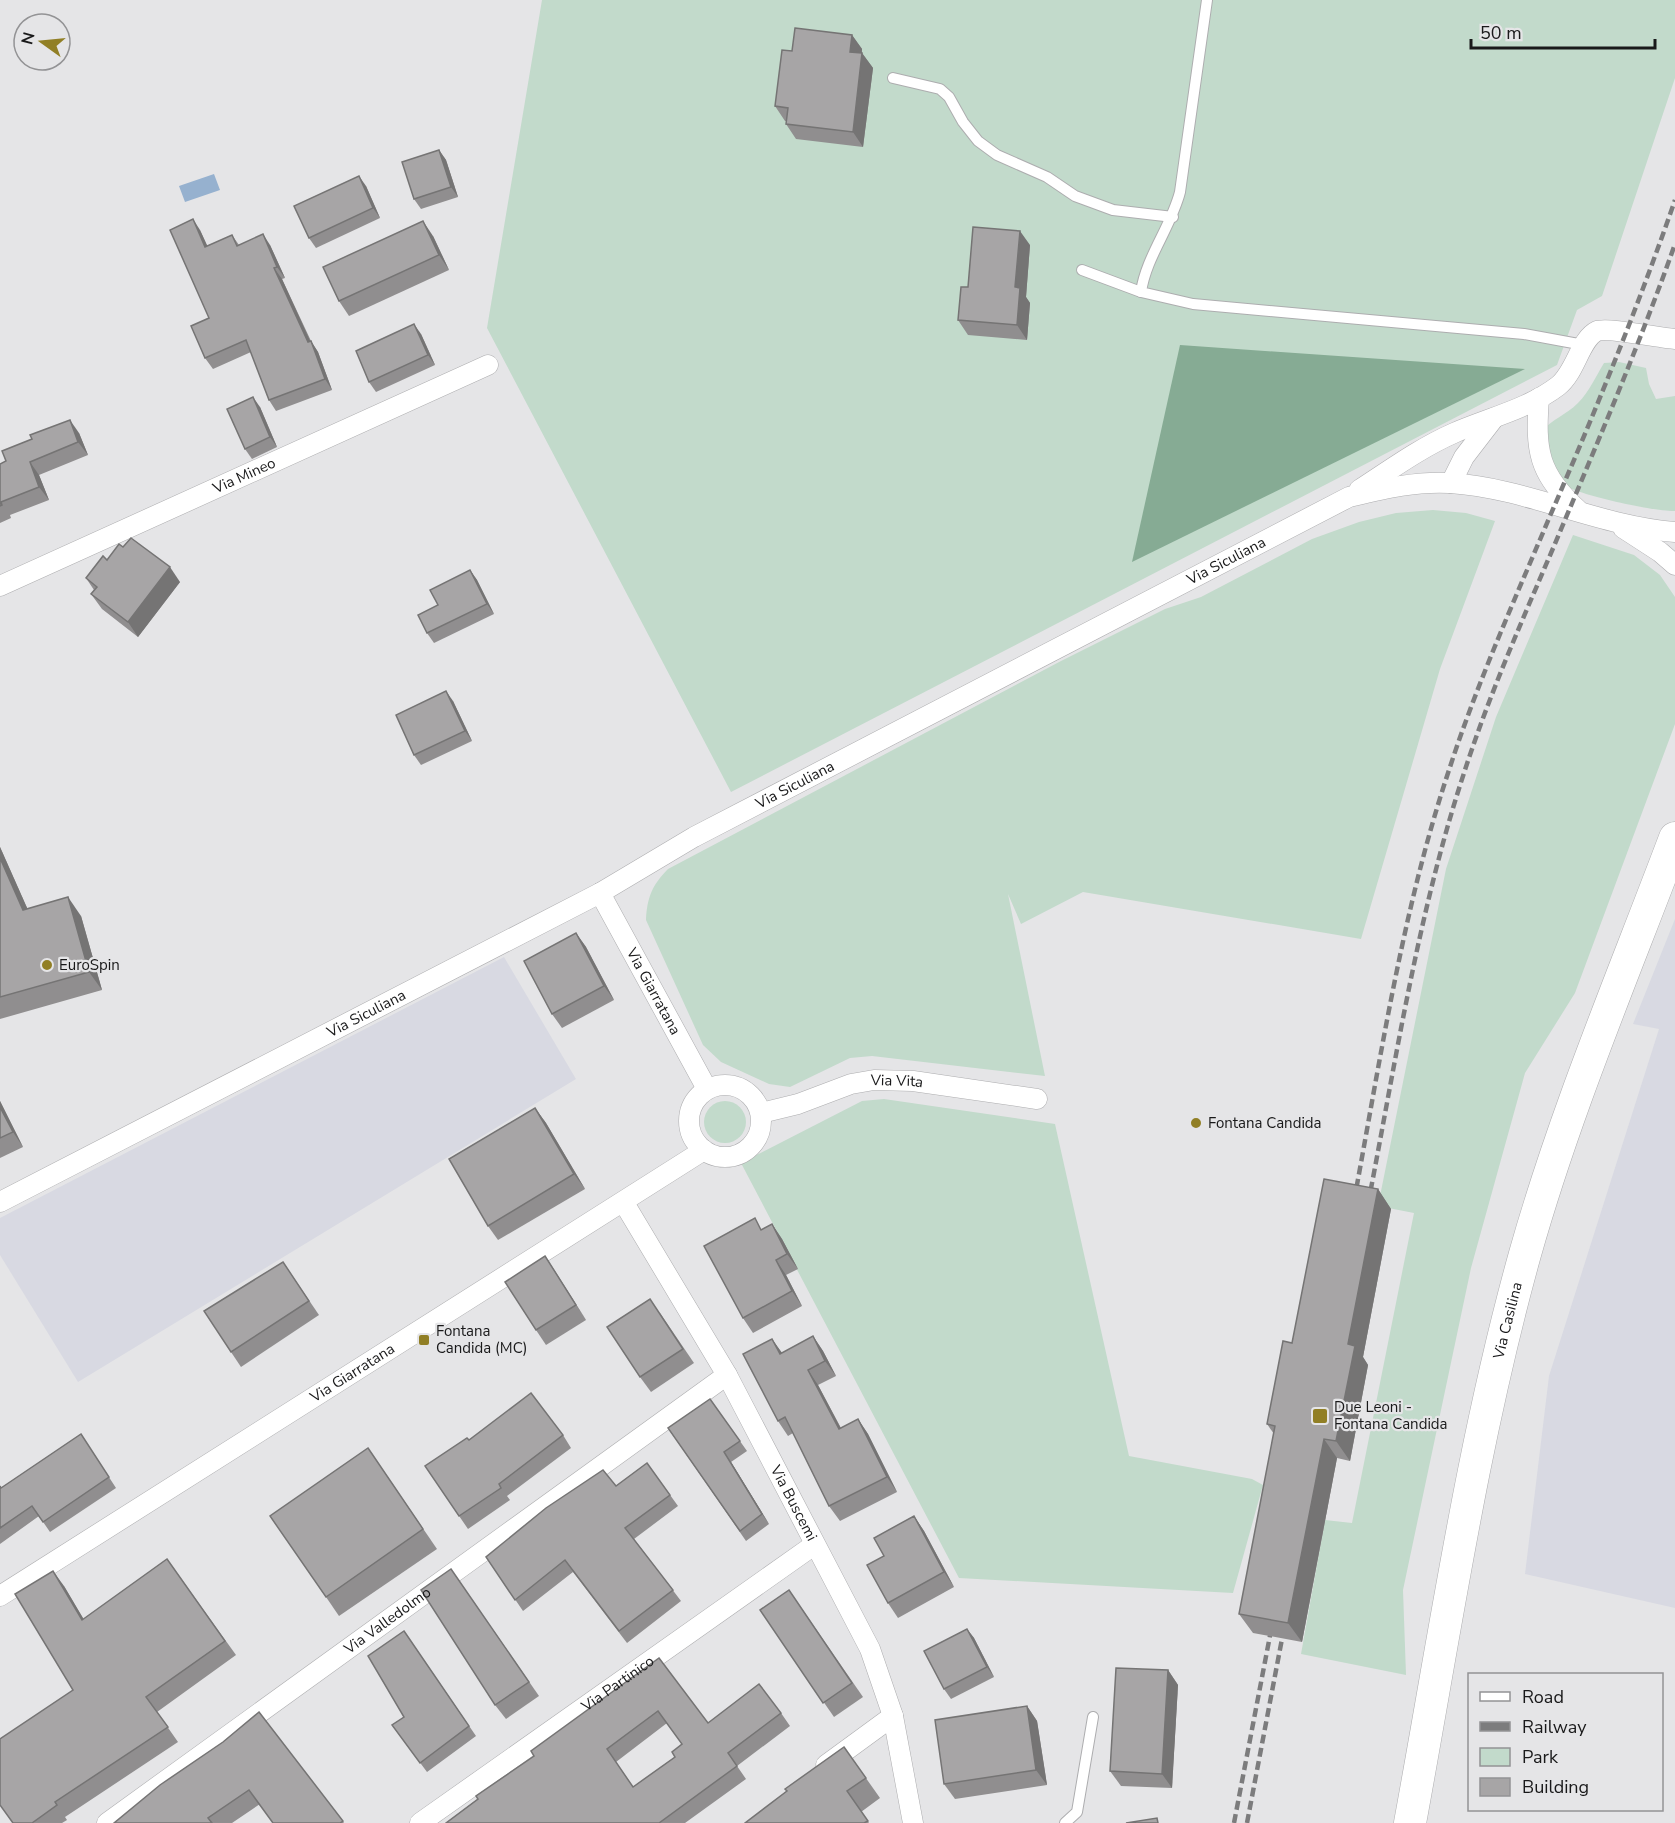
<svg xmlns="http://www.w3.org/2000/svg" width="1675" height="1823" font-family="'Nunito Sans',sans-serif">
<rect width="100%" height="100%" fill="#e5e5e7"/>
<g fill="#d8d9e2">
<path d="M1675 919V1608L1525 1574 1549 1376 1659 1029 1633 1024Z"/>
<path d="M504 957 576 1079 78 1382 0 1255V1218Z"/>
</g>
<g fill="#c2dacb">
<path d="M542 0H1675V78L1602 296 1577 310 1557 365 731 792 487 328Z"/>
<path d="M1619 362 1646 368 1649 384 1656 399 1675 396V511C1657 512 1569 494 1558 481 1549 471 1546 446 1541 432 1552 419 1566 415 1578 403 1589 392 1596 376 1604 363Z"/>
<path d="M1433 510 1466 513 1495 521 1440 669 1361 939 1083 892 1021 924 1008 894 1045 1076 872 1056 850 1058 790 1087 769 1084 721 1062 703 1045 646 920C647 898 652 885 668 869L1061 661 1165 609 1201 597 1312 539 1359 522 1396 513Z"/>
<path d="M1573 535 1634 555 1660 575 1675 597V724L1575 993 1525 1073 1471 1268 1403 1590 1406 1675 1301 1654 1325 1520 1352 1523 1414 1213 1378 1206 1446 869 1496 717Z"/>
<path d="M884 1099 1055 1124 1129 1456 1252 1479 1263 1485 1233 1593 959 1578 741 1163 862 1101Z"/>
<circle cx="725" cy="1122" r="21"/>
</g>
<path fill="#86ab94" d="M1180 345 1525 369 1132 562Z"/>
<path fill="#96b1cf" d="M214 174 220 190 185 202 179 186Z"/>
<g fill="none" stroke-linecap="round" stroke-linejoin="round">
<defs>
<g id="service">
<path d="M1207 0 1180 192C1171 227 1146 257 1141 292L1193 304 1524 334 1584 345"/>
<path d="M893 78 940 89 949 97 963 122 978 141 997 155 1047 177 1075 196 1113 210 1173 217"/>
<path d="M1082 270 1141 292"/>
<path d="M1065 1823 1077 1812 1093 1717"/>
</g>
<g id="minor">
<path d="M1539 398C1535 450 1538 474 1578 510"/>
<path d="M1451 483 1464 457 1494 418"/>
<path d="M1359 490C1390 470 1420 448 1454 433 1488 418 1528 409 1558 386 1576 372 1580 339 1597 331 1607 327 1660 338 1675 339"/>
<path d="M1623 528 1660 552 1675 565"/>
<path id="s1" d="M0 586 488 365"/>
<path id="s2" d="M600 893 707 1089"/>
<circle cx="725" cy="1121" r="36"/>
<path id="s3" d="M761 1113 798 1104 851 1084 874 1080 913 1081 1037 1099"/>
<path id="s4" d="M0 1202 600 893 694 837 1349 497C1383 489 1415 481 1450 483 1527 488 1598 526 1675 532"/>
<path id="s5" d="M624 1203 727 1375 870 1649 893 1716 913 1823"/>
<path id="s6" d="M0 1596 704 1150"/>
<path d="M826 1765 893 1716"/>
<path id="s7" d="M107 1823 727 1375"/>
<path id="s8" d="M420 1823 814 1545"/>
</g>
<g id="primary">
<path id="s9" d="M1410 1823C1445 1633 1473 1440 1525 1254 1565 1112 1623 976 1675 838"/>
</g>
</defs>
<use href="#service" stroke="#adadaf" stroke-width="12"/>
<use href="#minor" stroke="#adadaf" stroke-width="21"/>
<use href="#primary" stroke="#adadaf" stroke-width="33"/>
<use href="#service" stroke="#fff" stroke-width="10"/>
<use href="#minor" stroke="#fff" stroke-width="20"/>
<use href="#primary" stroke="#fff" stroke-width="32"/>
<g stroke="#7c7c7d" stroke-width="4.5" stroke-dasharray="9 4.5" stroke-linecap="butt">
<path d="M1354 1201C1381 1056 1403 907 1450 767 1478 681 1515 599 1550 516 1595 412 1638 307 1675 200"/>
<path d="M1368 1204C1396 1060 1418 913 1464 773 1489 695 1522 621 1554 546 1596 446 1639 346 1675 244"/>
<path d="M1234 1823 1273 1620"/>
<path d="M1247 1823 1285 1623"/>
</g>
</g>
<g fill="#908e8f" fill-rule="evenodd">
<path d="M852 35 862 49V53L873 68 863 147 796 139 786 124 787 121H785L775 106 792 51Z"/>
<path d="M439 150 446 160 458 197 421 209 414 199Z"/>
<path d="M366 186 380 218 316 248 309 238Z"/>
<path d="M200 230 207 246 232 235 239 245H270L285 278 282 279 311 341 318 352 332 390 276 411 269 400 251 352 213 369 205 358 209 318Z"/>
<path d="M433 236 449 270 349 316 339 301Z"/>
<path d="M1030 245 1026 297 1030 303 1027 340 968 335 958 320 968 287Z"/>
<path d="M421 334 435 365 376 392 369 382Z"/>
<path d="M260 407 277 447 252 459 245 449Z"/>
<path d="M79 433 88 455 39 475 49 500 10 515 11 518 0 523V464Z"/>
<path d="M107 560 180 582 138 637 102 609 91 594 94 590 86 578Z"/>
<path d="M470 570 477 580 494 614 434 643 427 633 438 605Z"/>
<path d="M453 701 472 741 421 765 414 755Z"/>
<path d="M0 847 27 908 81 916 102 990 0 1019Z"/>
<path d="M576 933 586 947 614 1000 562 1028 552 1014Z"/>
<path d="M0 1101 23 1147 0 1158Z"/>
<path d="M535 1108 546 1123 585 1189 498 1240 488 1226Z"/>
<path d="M1378 1189 1391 1209 1363 1357 1368 1365 1350 1461 1337 1458 1302 1642 1253 1633 1239 1614 1274 1434 1267 1424 1292 1343Z"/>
<path d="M772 1224 782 1239 798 1269 786 1275 802 1306 753 1333 743 1318 762 1229Z"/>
<path d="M545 1256 586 1320 546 1345 536 1330Z"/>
<path d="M283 1262 319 1315 241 1367 231 1352Z"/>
<path d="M660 1313 694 1363 651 1392 640 1377Z"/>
<path d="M813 1336 823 1351 836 1376 818 1385 841 1428 858 1419 868 1434 897 1492 840 1521 829 1506 793 1433 788 1436 778 1421 772 1339 782 1353Z"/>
<path d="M710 1399 747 1451 731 1462 769 1524 746 1541 668 1428Z"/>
<path d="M81 1434 116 1488 50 1532 39 1516 0 1544V1486L1 1488Z"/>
<path d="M563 1435 571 1448 507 1496 510 1500 468 1529 425 1466 469 1440Z"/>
<path d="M368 1448 437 1549 339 1616 326 1597Z"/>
<path d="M647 1463 678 1506 634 1539 681 1601 627 1643 573 1572 523 1611 486 1557 616 1486Z"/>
<path d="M914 1516 924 1531 954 1587 898 1618 888 1603 884 1556Z"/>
<path d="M167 1559 236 1655 157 1712 178 1742 65 1817 67 1820 62 1823H13L73 1690 64 1586 84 1620Z"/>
<path d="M451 1569 539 1696 506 1719 495 1705Z"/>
<path d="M789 1590 863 1697 834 1717 760 1610Z"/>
<path d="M967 1629 974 1638 994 1677 951 1699 944 1689Z"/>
<path d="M404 1631 476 1736 427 1772 392 1725 404 1717Z"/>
<path d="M659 1658 708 1723 781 1713 790 1726 737 1766 746 1779 685 1823H446L534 1756ZM667 1723 682 1744 675 1757 633 1787 616 1762Z"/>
<path d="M1168 1670 1178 1685 1172 1788 1121 1786 1110 1771Z"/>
<path d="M1027 1706 1037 1721 1047 1785 955 1799 944 1784Z"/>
<path d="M259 1712 344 1823H273L260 1804 232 1823H114L223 1742Z"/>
<path d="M844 1747 880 1798 861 1812 869 1823H745Z"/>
</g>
<g fill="#757474">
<path d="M852 35 862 49 860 67 850 52Z"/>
<path d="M862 53 873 68 863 147 853 132Z"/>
<path d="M439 150 446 160 458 197 451 187Z"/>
<path d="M359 176 366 186 380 218 373 208Z"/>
<path d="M193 219 200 230 213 258 205 247Z"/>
<path d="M423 221 433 236 449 270 439 255Z"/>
<path d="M1020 231 1030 245 1026 297 1030 303 1027 340 1017 325 1015 287Z"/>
<path d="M263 234 270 245 285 278 277 267Z"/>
<path d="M274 268 282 279 311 343V341L318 352 332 390 325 379Z"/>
<path d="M414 324 421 334 435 365 428 355Z"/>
<path d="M253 397 260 407 277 447 270 437Z"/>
<path d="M70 420 79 433 88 455 78 442Z"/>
<path d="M30 462 39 475 49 500 39 487Z"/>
<path d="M170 567 180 582 138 637 128 622Z"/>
<path d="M470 570 477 580 494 614 487 604Z"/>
<path d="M446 691 453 701 472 741 465 731Z"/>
<path d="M0 847 36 928 23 910 0 858Z"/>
<path d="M68 897 81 916 102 990 89 972Z"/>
<path d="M576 933 586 947 614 1000 604 986Z"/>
<path d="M0 1101 23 1147 13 1132 0 1107Z"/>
<path d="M535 1108 546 1123 585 1189 574 1174Z"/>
<path d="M1378 1189 1391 1209 1363 1357 1368 1365 1350 1461 1336 1441 1348 1344Z"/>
<path d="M772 1224 782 1239 798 1269 787 1254Z"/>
<path d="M545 1256 555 1271 586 1320 576 1305Z"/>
<path d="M776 1260 786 1275 802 1306 792 1291Z"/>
<path d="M813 1336 823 1351 836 1376 825 1361Z"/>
<path d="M772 1339 782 1353 780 1354Z"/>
<path d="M808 1370 818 1385 849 1444 839 1429Z"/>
<path d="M858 1419 868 1434 897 1492 887 1477Z"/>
<path d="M1324 1439 1337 1458 1302 1642 1288 1623Z"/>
<path d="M724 1452 731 1462 769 1524 762 1514Z"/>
<path d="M914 1516 924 1531 954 1587 944 1572Z"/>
<path d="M53 1571 64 1586 93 1635 82 1620Z"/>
<path d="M967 1629 974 1638 994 1677 987 1667Z"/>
<path d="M1168 1670 1178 1685 1172 1788 1162 1774Z"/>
<path d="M1027 1706 1037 1721 1047 1785 1036 1770Z"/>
</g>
<g fill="#a7a5a6" stroke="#757474" stroke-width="1.5" fill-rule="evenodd">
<path d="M795 28 852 35 850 52 862 53 853 132 786 124 788 108 775 106 782 50 792 51Z"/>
<path d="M439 150 451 187 414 199 402 162Z"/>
<path d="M359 176 373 208 309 238 294 206Z"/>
<path d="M193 219 205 247 232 235 237 246 263 234 277 267 274 268 308 342 311 341 325 379 269 400 246 340 205 358 191 326 209 318 170 230Z"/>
<path d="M423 221 439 255 339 301 323 267Z"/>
<path d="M973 227 1020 231 1015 287 1020 288 1017 325 958 320 961 287H968Z"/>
<path d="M414 324 428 355 369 382 356 351Z"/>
<path d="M253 397 270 437 245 449 227 409Z"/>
<path d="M70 420 78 442 30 462 39 487 1 502 2 505 0 506V464L6 461 2 451 32 439 30 435Z"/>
<path d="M131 538 170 567 128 622 91 594 97 587 86 578 103 556 107 560 119 544 123 547Z"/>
<path d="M470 570 487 604 427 633 418 615 438 605 430 590Z"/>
<path d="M446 691 465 731 414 755 396 715Z"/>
<path d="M0 858 23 910 68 897 89 972 0 997Z"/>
<path d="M576 933 604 986 552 1014 524 961Z"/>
<path d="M0 1107 13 1132 0 1138Z"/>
<path d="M535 1108 574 1174 488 1226 449 1159Z"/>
<path d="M1324 1179 1378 1189 1348 1344 1355 1346 1336 1441 1324 1439 1288 1623 1239 1614 1275 1426 1267 1424 1283 1341 1292 1343Z"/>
<path d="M755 1218 761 1230 772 1224 787 1254 776 1260 792 1291 743 1318 704 1246Z"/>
<path d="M545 1256 576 1305 536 1330 505 1282Z"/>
<path d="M283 1262 309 1301 231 1352 204 1311Z"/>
<path d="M650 1299 683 1349 640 1377 607 1327Z"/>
<path d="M813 1336 825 1361 808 1370 839 1429 858 1419 887 1477 829 1506 785 1417 778 1421 743 1354 772 1339 780 1354Z"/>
<path d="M531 1393 563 1435 499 1484 501 1488 459 1516 425 1466 467 1438 469 1440Z"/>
<path d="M710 1399 740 1441 724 1452 762 1514 740 1531 668 1428Z"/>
<path d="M81 1434 109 1477 43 1522 32 1506 0 1528V1486L1 1488Z"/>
<path d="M368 1448 423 1529 326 1597 270 1516Z"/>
<path d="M647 1463 670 1495 625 1528 673 1590 619 1631 565 1560 515 1600 486 1557 546 1508 603 1470 616 1486Z"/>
<path d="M914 1516 944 1572 888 1603 867 1565 884 1556 874 1538Z"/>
<path d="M167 1559 225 1641 146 1697 168 1727 55 1802 57 1805 32 1823H13L0 1805V1739L73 1690 15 1594 53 1571 82 1620Z"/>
<path d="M451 1569 529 1682 495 1705 421 1590Z"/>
<path d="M789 1590 852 1683 823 1703 760 1610Z"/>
<path d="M967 1629 987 1667 944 1689 924 1651Z"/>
<path d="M404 1631 469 1726 420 1763 392 1725 404 1717 368 1656Z"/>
<path d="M659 1658 708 1723 759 1684 781 1713 728 1753 737 1766 659 1823H446L478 1799 476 1796 534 1756 531 1751ZM658 1711 682 1744 672 1752 675 1757 633 1787 607 1749Z"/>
<path d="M1116 1668 1168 1670 1162 1774 1110 1771Z"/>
<path d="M1027 1706 1036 1770 944 1784 935 1720Z"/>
<path d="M259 1712 343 1821 340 1823H273L249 1790 208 1818 212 1823H114L160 1785 223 1742Z"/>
<path d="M844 1747 866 1778 847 1791 868 1821 864 1823H745L787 1791 785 1789Z"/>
<path d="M1157 1818 1158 1823H1126Z"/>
</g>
<g fill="#917f25" stroke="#e5e5e7" stroke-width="2">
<circle cx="47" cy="965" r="6"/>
<circle cx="1196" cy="1123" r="6"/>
<rect x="418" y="1334" width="12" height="12" rx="3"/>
<rect x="1312" y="1408" width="16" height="16" rx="3"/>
</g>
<g text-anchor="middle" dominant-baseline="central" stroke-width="4.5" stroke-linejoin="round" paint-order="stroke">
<g font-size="15" fill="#19191a" stroke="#e5e5e7">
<text stroke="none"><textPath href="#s1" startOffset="268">Via Mineo</textPath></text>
<text stroke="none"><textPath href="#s4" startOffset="1384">Via Siculiana</textPath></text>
<text stroke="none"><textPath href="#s4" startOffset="898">Via Siculiana</textPath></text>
<text stroke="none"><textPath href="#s2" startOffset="112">Via Giarratana</textPath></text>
<text stroke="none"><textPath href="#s4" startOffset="412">Via Siculiana</textPath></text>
<text stroke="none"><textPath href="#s3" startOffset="141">Via Vita</textPath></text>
<text stroke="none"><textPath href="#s9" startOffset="512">Via Casilina</textPath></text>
<text stroke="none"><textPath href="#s6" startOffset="417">Via Giarratana</textPath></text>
<text stroke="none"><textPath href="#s5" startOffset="345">Via Buscemi</textPath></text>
<text stroke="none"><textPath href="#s7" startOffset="346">Via Valledolmo</textPath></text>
<text stroke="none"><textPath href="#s8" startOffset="242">Via Partinico</textPath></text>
</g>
<g font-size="15" fill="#19191a" stroke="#e5e5e7" text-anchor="start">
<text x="59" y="965">EuroSpin</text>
<text x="1208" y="1123">Fontana Candida</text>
<text x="436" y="1331">Fontana<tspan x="436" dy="17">Candida (MC)</tspan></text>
<text x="1334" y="1407">Due Leoni -<tspan x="1334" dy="17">Fontana Candida</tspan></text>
</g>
</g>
<rect x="1468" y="1673" width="195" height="138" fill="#e5e5e7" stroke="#939395" stroke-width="1.5"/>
<rect x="1480" y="1692" width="30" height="9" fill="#ffffff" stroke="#939395" stroke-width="1.5"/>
<text x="1522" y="1703" font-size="18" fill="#19191a">Road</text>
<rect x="1480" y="1722" width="30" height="9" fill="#7c7c7d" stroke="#939395" stroke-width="1.5"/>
<text x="1522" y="1733" font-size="18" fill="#19191a">Railway</text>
<rect x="1480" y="1748" width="30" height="18" fill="#c2dacb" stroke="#939395" stroke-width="1.5"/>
<text x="1522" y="1763" font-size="18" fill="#19191a">Park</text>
<rect x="1480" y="1778" width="30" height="18" fill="#a7a5a6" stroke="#939395" stroke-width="1.5"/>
<text x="1522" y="1793" font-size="18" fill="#19191a">Building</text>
<g transform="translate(42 42) rotate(285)"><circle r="28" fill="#e5e5e7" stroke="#939395" stroke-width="1.5"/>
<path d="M0-4.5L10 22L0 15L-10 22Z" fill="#917f25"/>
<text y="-9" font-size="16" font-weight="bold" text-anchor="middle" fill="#19191a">N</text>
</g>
<path d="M1471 39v9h184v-9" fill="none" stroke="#19191a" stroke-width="3"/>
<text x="1480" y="39" font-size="18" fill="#19191a" stroke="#e5e5e7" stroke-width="4.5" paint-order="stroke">50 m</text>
</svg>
